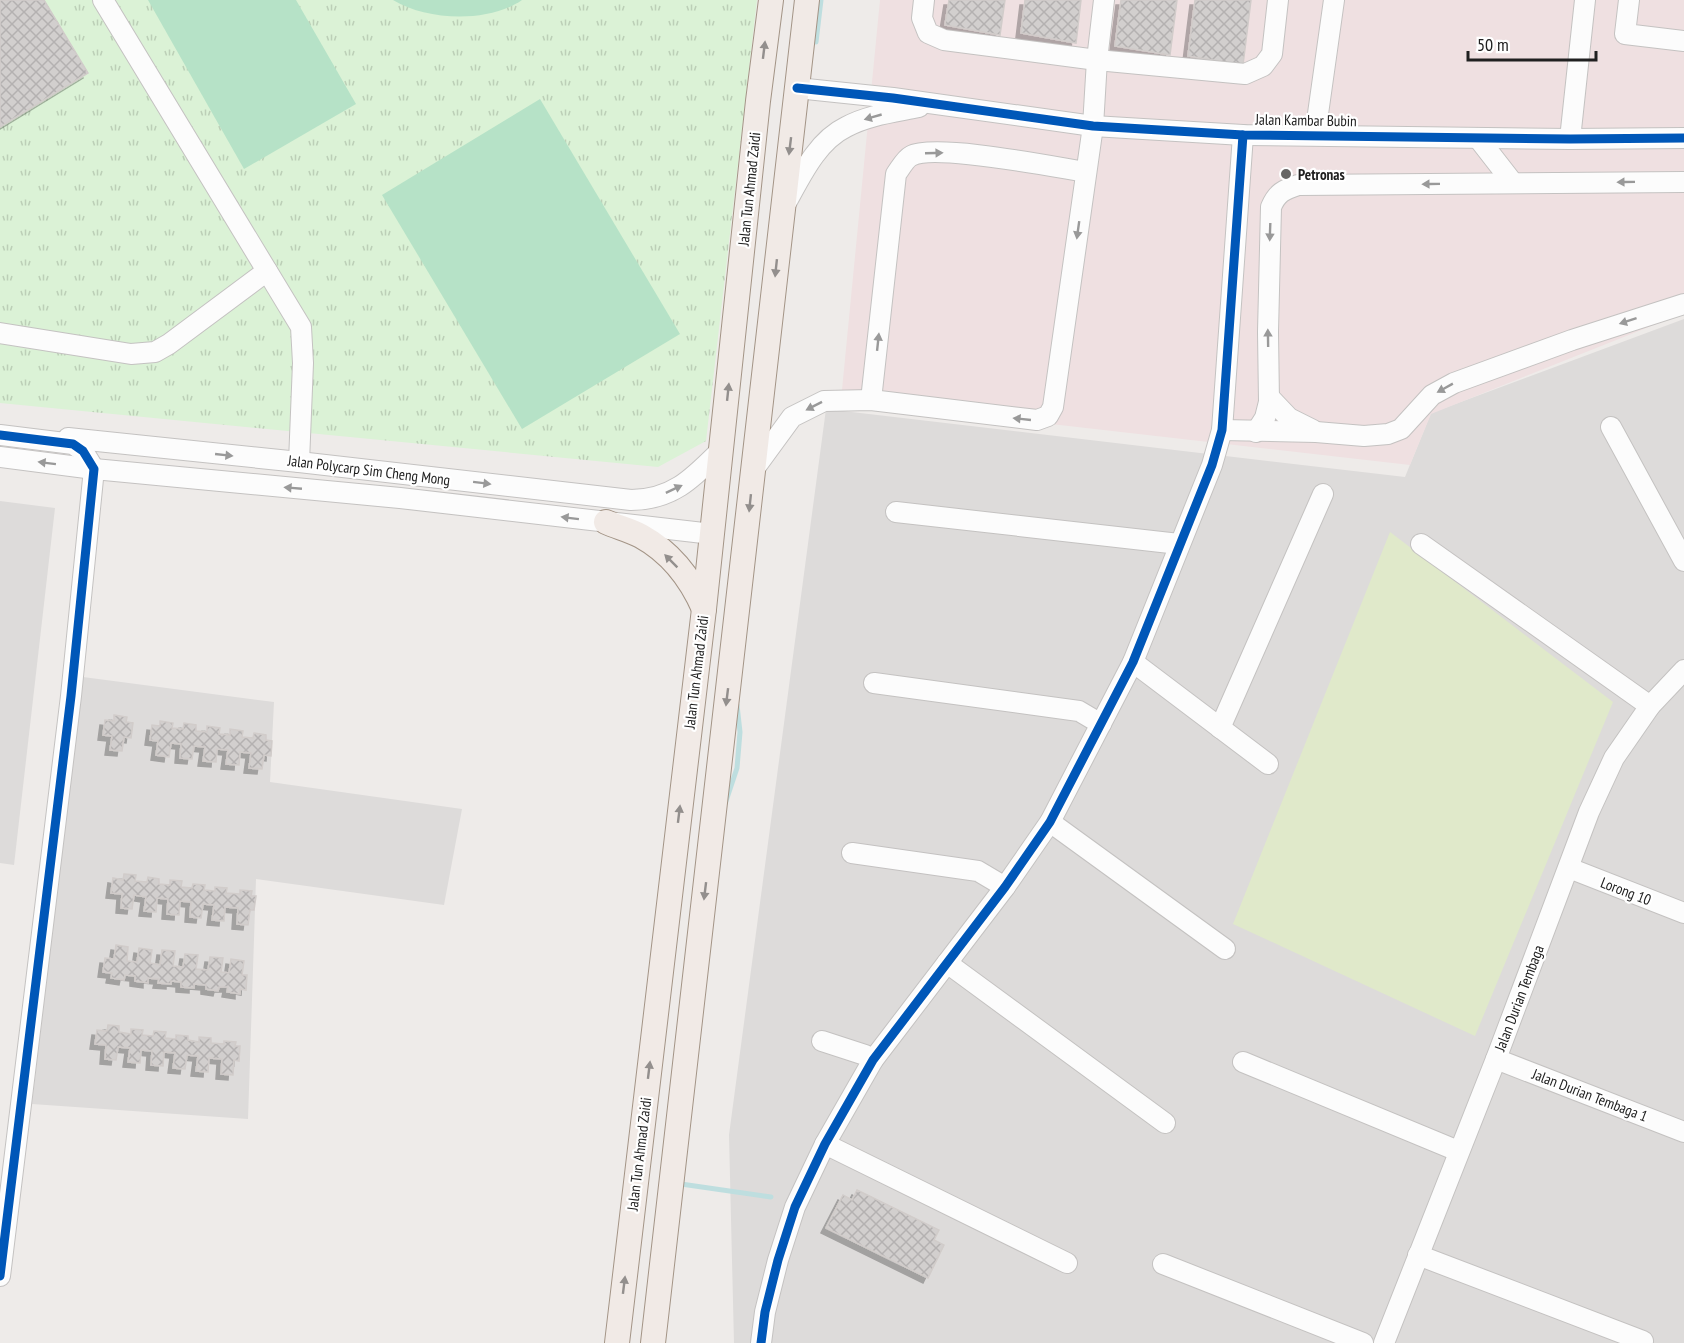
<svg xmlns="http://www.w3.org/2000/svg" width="1684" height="1343" font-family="'PT Sans Narrow',sans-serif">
<defs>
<pattern id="park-tufts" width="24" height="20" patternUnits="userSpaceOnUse" patternTransform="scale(1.5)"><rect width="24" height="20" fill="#dbf2d6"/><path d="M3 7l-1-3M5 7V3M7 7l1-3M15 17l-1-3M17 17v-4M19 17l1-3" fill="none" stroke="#bccfb7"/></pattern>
<pattern id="building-cross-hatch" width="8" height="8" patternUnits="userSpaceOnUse" patternTransform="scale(1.5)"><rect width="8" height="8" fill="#d2cfce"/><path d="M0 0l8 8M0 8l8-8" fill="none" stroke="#b4b1b1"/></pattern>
<filter id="shadow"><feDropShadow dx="-5" dy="5" stdDeviation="0" flood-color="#0004"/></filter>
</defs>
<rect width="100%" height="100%" fill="#eeebe9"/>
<g fill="#dddbda">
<path d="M1684 319V1343H734L729 1135 826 409 1405 477 1431 413Z"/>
<path d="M0 501 55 508 14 865 0 863Z"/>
<path d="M83 677 274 702 270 782 462 809 444 905 256 879 248 1119 32 1104Z"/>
</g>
<path fill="#efe0e1" d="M880 0H1684V313L1431 414 1410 465 841 400Z"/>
<path fill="#e0e9ca" d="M1390 532 1613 702 1475 1036 1233 924Z"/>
<path fill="url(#park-tufts)" d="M0 0H757L706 441 658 467 0 403Z"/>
<g fill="#b6e2c7">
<path d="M148 0H296L356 104 244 169Z"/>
<path d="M393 0H522C489 23 427 21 393 0Z"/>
<path d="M540 99 680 334 522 429 382 195Z"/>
</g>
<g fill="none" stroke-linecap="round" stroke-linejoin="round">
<g stroke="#bededf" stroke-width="5">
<path d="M816 42 821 0"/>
<path d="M725 804 737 768 740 732 737 705"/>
<path d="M682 1180 681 1184 771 1197"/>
</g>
</g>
<g fill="url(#building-cross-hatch)" stroke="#d1ccca" stroke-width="1.5" filter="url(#shadow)">
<path d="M0 0H44L88 73 0 127Z"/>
<path d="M949 0H1005L1000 35 945 25Z"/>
<path d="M1025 0H1081L1076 43 1021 33Z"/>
<path d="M1121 0H1177L1170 55 1115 46Z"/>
<path d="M1195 0H1251L1243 65 1188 56Z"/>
<path d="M114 715 127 717 126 722 133 723 131 738 124 737 122 751 110 750 112 736 103 735 105 720 114 721Z"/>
<path d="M160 721 173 723 172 728 183 729 184 723 196 725V731L207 732V726L220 728 219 734 230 735V729L243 731 242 737 253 738 254 733 266 735V740L272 741 271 756 264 755 262 769 249 768 251 753 240 752 239 765 226 764 228 750 217 749 216 762 203 761 205 747 194 746 192 759 180 758 181 744 171 743 169 757 156 755 158 741 150 740 152 725 160 726Z"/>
<path d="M124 874 136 875 135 881 147 882 148 877 159 879V884L170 885V880L182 881 181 887 192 888 193 884 205 885 204 890 215 891V887L227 888 226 893 240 894V890L252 891 251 896H256L254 910H250L248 925 237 924 238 908 225 907 224 921 212 920 214 905 203 904 201 918 190 917 191 902 180 901 179 915 167 914 168 899 157 898 156 912 144 911 146 897 134 895 132 909 121 908 122 894 111 893 113 878 123 880Z"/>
<path d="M116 945 128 947 127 961 137 962 139 948 152 950 150 963 160 965 162 950 175 951 173 966 183 967 185 954 198 955 196 969 208 970 210 957 223 958 221 972 229 973 231 959 244 961 242 975H247L246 990 240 989V994L227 992 228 987H219L218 991 206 989V985L194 984V988L181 987V982L171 981V984L158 983 159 979 148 978V983L135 981V976L125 975 124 980 111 978 112 973 103 972 105 958 114 959Z"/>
<path d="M108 1025 119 1026V1032L131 1034V1029L143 1030 142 1035 153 1036 154 1031 166 1032 165 1038 176 1039V1035L188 1036V1040L199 1042V1037L211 1038V1043L224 1044V1041L236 1042 235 1046H240L239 1061 234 1060 233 1075 221 1074 222 1059 209 1058 208 1072 196 1071 198 1056 187 1055 185 1069 173 1068 175 1053 164 1052 163 1066 151 1065 152 1051 141 1050 140 1063 128 1062 130 1048 118 1047 116 1060 105 1059 106 1045 95 1044 97 1030 107 1031Z"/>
<path d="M857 1190 939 1230 934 1240 944 1245 928 1278 826 1228 843 1195 852 1200Z"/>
</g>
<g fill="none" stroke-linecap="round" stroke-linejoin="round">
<defs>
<g id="minor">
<path d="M103 0 301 327 303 363 299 462"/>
<path d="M924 0 922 18 928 33 944 40 1097 60 1245 74 1263 66 1272 54 1278 0"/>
<path d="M1629 0 1625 34 1684 41"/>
<path d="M797 88 893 98 1093 126 1243 135 1570 139 1684 138"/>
<path d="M1315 135 1334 0"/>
<path d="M1478 138 1513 183"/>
<path d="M1570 139 1585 0"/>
<path d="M786 203C801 176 817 141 846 127 868 115 895 112 919 107"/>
<path d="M0 333 131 354 155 352 169 344 267 271"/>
<path d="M1269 397 1289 418 1313 430"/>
<path d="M871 400 896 174C900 169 905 159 911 156 934 143 1054 167 1086 172"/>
<path d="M1611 427 1684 561"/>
<path d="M1222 430 1316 432 1364 436 1388 434 1401 429 1432 395 1454 383 1572 340 1684 304"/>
<path d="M1256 432 1265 418 1269 402 1268 332 1271 207C1277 193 1283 190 1298 185L1684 182"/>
<path d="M0 435 73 444 83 451 94 469 71 696 0 1276"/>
<path d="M68 438 299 462 631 500C673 500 694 477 721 450"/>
<path d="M0 457 94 469 400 498 712 534"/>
<path d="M754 469 792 417 824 401 871 400 1037 420 1048 416 1053 407 1093 126 1097 60 1104 0"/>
<path d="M896 512 1179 544"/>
<path d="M1421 544 1650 706"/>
<path d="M1133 662 1268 764"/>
<path d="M874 683 1079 711 1101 724"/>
<path d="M1220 728 1323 494"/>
<path d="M1050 822 1225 949"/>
<path d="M852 853 978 871 1005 887"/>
<path d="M1569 868 1684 913"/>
<path d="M947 963 1165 1123"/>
<path d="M822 1041 865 1055 873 1060"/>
<path d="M1496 1059 1684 1132"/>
<path d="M1243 1062 1458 1151"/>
<path d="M825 1144 1067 1263"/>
<path d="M1418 1255 1643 1341"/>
<path d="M1163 1264 1363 1343"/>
<path d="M761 1343 765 1312 778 1260 795 1207 825 1144 873 1060 1005 887 1050 822 1133 662 1212 465 1222 430 1243 135"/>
<path d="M1384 1343 1496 1059 1589 812 1614 758 1650 706 1684 670"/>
</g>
<g id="major">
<path d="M606 522C617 527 630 530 641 536 670 552 691 579 704 609"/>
<path d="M617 1343 704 609 758 101 771 0"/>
<path d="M653 1343 807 0"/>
</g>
</defs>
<use href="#minor" stroke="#c4c2c1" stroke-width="22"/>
<use href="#major" stroke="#a39486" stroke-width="26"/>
<use href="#minor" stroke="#fcfcfc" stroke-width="20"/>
<use href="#major" stroke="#f1eae6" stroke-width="24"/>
<defs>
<g id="cycleway">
<path d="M797 88 893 98 1093 126 1243 135 1570 139 1684 138"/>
<path d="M0 435 73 444 83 451 94 469 71 696 0 1276"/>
<path d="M761 1343 765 1312 778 1260 795 1207 825 1144 873 1060 1005 887 1050 822 1133 662 1212 465 1222 430 1243 135"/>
</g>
</defs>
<use href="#cycleway" stroke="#fff" stroke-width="13"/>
<use href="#cycleway" stroke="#0057b8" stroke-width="9"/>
</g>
<defs><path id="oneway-solid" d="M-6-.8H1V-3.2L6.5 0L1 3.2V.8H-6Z" transform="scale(1.5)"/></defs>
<g fill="#938f8d">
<use href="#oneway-solid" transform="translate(764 50) rotate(-83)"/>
<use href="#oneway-solid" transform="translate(790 146) rotate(97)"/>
<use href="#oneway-solid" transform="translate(776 268) rotate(96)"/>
<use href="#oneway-solid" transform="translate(728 392) rotate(-84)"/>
<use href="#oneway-solid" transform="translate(750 503) rotate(96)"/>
<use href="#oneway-solid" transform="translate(671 561) rotate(-135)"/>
<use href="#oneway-solid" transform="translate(727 697) rotate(97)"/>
<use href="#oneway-solid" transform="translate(679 814) rotate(-83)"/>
<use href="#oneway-solid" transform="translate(705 891) rotate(97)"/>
<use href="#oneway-solid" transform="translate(649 1070) rotate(-83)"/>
<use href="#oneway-solid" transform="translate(624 1285) rotate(-83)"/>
</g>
<g fill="#999">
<use href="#oneway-solid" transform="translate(873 117) rotate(164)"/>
<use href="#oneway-solid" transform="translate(934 153) rotate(-2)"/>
<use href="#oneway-solid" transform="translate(1626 182) rotate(179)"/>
<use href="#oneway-solid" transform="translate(1431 184) rotate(179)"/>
<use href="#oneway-solid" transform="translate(1078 230) rotate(98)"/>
<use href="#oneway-solid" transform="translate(1270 232) rotate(92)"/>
<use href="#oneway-solid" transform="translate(1628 321) rotate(162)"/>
<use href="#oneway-solid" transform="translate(1268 338) rotate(-91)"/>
<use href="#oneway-solid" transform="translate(878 342) rotate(-84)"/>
<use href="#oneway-solid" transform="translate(1445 388) rotate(151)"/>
<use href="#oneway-solid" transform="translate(814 406) rotate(153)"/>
<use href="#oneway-solid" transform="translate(1022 419) rotate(-174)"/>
<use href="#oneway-solid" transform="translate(224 455) rotate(6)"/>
<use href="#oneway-solid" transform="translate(47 463) rotate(-173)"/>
<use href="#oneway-solid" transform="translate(482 483) rotate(7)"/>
<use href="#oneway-solid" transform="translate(293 488) rotate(-175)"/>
<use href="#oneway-solid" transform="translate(674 489) rotate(-25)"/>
<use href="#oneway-solid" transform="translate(570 518) rotate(-173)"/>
</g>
<circle fill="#686766" stroke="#fff" stroke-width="2" cx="1286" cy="174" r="6"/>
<g text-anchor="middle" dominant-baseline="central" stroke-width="4.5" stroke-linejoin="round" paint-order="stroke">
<g font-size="15" fill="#202020" stroke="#fff">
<text transform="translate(1306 120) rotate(1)">Jalan Kambar Bubin</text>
<text transform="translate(749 189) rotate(-84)">Jalan Tun Ahmad Zaidi</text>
<text transform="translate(369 470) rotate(7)">Jalan Polycarp Sim Cheng Mong</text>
<text transform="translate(696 672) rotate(-83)">Jalan Tun Ahmad Zaidi</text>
<text transform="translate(1626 891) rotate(21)">Lorong 10</text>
<text transform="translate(1519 998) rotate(-69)">Jalan Durian Tembaga</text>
<text transform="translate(1590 1095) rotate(21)">Jalan Durian Tembaga 1</text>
<text transform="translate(639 1154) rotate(-83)">Jalan Tun Ahmad Zaidi</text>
</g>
<g font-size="15" font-weight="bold" fill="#202020" stroke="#fff" text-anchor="start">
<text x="1298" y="174">Petronas</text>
</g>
</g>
<path d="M1468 51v9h128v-9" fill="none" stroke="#202020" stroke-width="3"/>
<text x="1477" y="51" font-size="18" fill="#202020" stroke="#ffffff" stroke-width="4.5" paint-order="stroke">50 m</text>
</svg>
